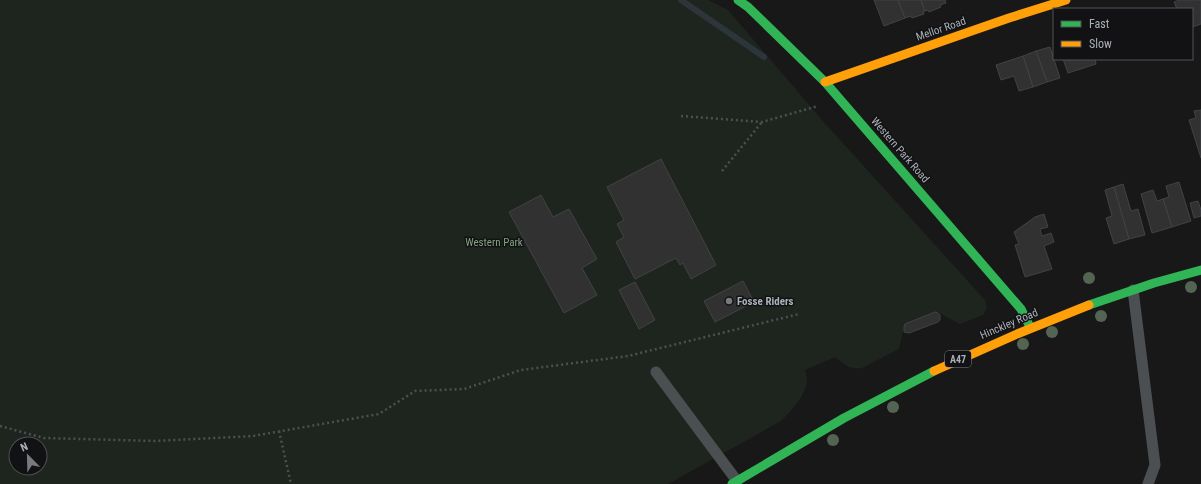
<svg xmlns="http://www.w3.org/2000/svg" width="1201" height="484" font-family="'Roboto Condensed',sans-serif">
<rect width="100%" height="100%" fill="#181818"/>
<path fill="#1e251e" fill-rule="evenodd" d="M0 0H708L728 10 822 120 985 300 987 308 983 315 960 324 937 312 906 324 904 327 899 349 862 368C850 370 844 364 835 357L805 370C806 373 807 378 807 382 804 398 792 410 781 421L668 484H0ZM16 444H40V468H16Z"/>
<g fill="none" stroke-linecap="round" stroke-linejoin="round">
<path stroke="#2c3539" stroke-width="6" d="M681 0 764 57"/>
</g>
<g fill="#313132" stroke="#404344">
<path d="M874 0H898L905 18 884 26Z"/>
<path d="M898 0H921L925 11H923L924 14 912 18 911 16 905 18Z"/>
<path d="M921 0H945L946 3 940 5 941 7 929 12 928 10 925 11Z"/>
<path d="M1179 0H1201V24L1192 27V9H1177L1174 2Z"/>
<path d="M1050 47 1060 78 1047 82 1036 51Z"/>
<path d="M1036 51 1047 82 1033 87 1023 56Z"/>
<path d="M1023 56 1033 87 1019 91 1014 76 1001 80 996 65Z"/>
<path d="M1063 59H1095L1096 64 1068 73Z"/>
<path d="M1201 110V158L1189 120 1196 118 1194 111Z"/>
<path d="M661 159 716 265 691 279 683 263 680 265 676 258 635 279 616 242 624 237 617 224 624 220 607 187Z"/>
<path d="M1179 182 1191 221 1172 227 1163 199 1169 197 1166 186Z"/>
<path d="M1123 184 1131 211 1138 209 1145 235 1129 239 1114 187Z"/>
<path d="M1114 187 1129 239 1114 244 1106 218 1112 216 1105 190Z"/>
<path d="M1153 190 1157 201 1163 199 1172 227 1152 233 1141 194Z"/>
<path d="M541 195 553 217 569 209 597 259 582 268 597 295 564 313 509 212Z"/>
<path d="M1198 201 1201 210V216L1194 218 1190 203Z"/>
<path d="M1044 214 1048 227 1040 229 1042 236 1051 233 1054 242 1044 246 1052 269 1025 277 1015 245 1019 244 1014 232 1035 217Z"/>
<path d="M743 281 754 302 715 322 704 301Z"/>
<path d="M635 282 655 320 639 329 619 290Z"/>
<path d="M935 312 938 313 940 315V320L938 322 909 333 904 332V327L905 324Z"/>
</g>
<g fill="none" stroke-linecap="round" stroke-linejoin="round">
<g stroke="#4e4f52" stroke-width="2.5" stroke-dasharray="2 3" stroke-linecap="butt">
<path d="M681 116 762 122 818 106"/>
<path d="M722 171 762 122"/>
<path d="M0 426 44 438 155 441 253 436 379 414 415 391 464 389 521 370 628 356 799 314"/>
<path d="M279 431 291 484"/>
</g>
<g stroke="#4c4f51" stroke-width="11">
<path d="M1133 290 1155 465 1148 484"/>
<path d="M656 372 737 481"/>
</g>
<g stroke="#30b455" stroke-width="9">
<path d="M738 0 748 7 825 82 1021 309 1030 327"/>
<path d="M1089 305 1154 283 1201 270"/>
<path d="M732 484 844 418 934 371"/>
</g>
<g stroke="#ff9f0a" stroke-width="9">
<path d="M825 82 1009 18 1066 0"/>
<path d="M934 371 1017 334 1089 305"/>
</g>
</g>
<g fill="#546452">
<circle cx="1089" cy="278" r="6"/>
<circle cx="1191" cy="287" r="6"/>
<circle cx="1101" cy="316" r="6"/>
<circle cx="1052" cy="332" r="6"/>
<circle cx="1023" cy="344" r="6"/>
<circle cx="893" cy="407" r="6"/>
<circle cx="833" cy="440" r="6"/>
</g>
<circle fill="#777b80" stroke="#121214" stroke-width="1.5" cx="729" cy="301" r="4"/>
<g text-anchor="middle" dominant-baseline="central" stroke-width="3" stroke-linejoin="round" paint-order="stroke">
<rect fill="#121214" stroke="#7c8187" stroke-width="1" x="945" y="351" width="26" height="16" rx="3"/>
<g font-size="10" font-weight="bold" fill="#aab1b8">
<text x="958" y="359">A47</text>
</g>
<g font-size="11" fill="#aab1b8" stroke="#121214">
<text transform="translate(941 29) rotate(-19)">Mellor Road</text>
<text transform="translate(900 150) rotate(49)">Western Park Road</text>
<text transform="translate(1009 324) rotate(-23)">Hinckley Road</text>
</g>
<g font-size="11" fill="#85a282" stroke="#121214">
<text x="494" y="242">Western Park</text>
</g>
<g font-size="11" font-weight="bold" fill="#aab1b8" stroke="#121214" text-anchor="start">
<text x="737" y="301">Fosse Riders</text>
</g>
</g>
<rect x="1053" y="8" width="140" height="52" fill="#121214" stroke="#4f5256"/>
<rect x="1061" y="21" width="20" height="6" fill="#30b455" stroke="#4f5256"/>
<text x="1089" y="28" font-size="12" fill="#aab1b8">Fast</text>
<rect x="1061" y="41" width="20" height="6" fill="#ff9f0a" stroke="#4f5256"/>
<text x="1089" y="48" font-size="12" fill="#aab1b8">Slow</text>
<g transform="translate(28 456) rotate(337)"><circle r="19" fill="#121214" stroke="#4f5256"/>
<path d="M0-3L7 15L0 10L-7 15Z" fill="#777b80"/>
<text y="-6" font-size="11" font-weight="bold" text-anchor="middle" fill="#aab1b8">N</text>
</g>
</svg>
